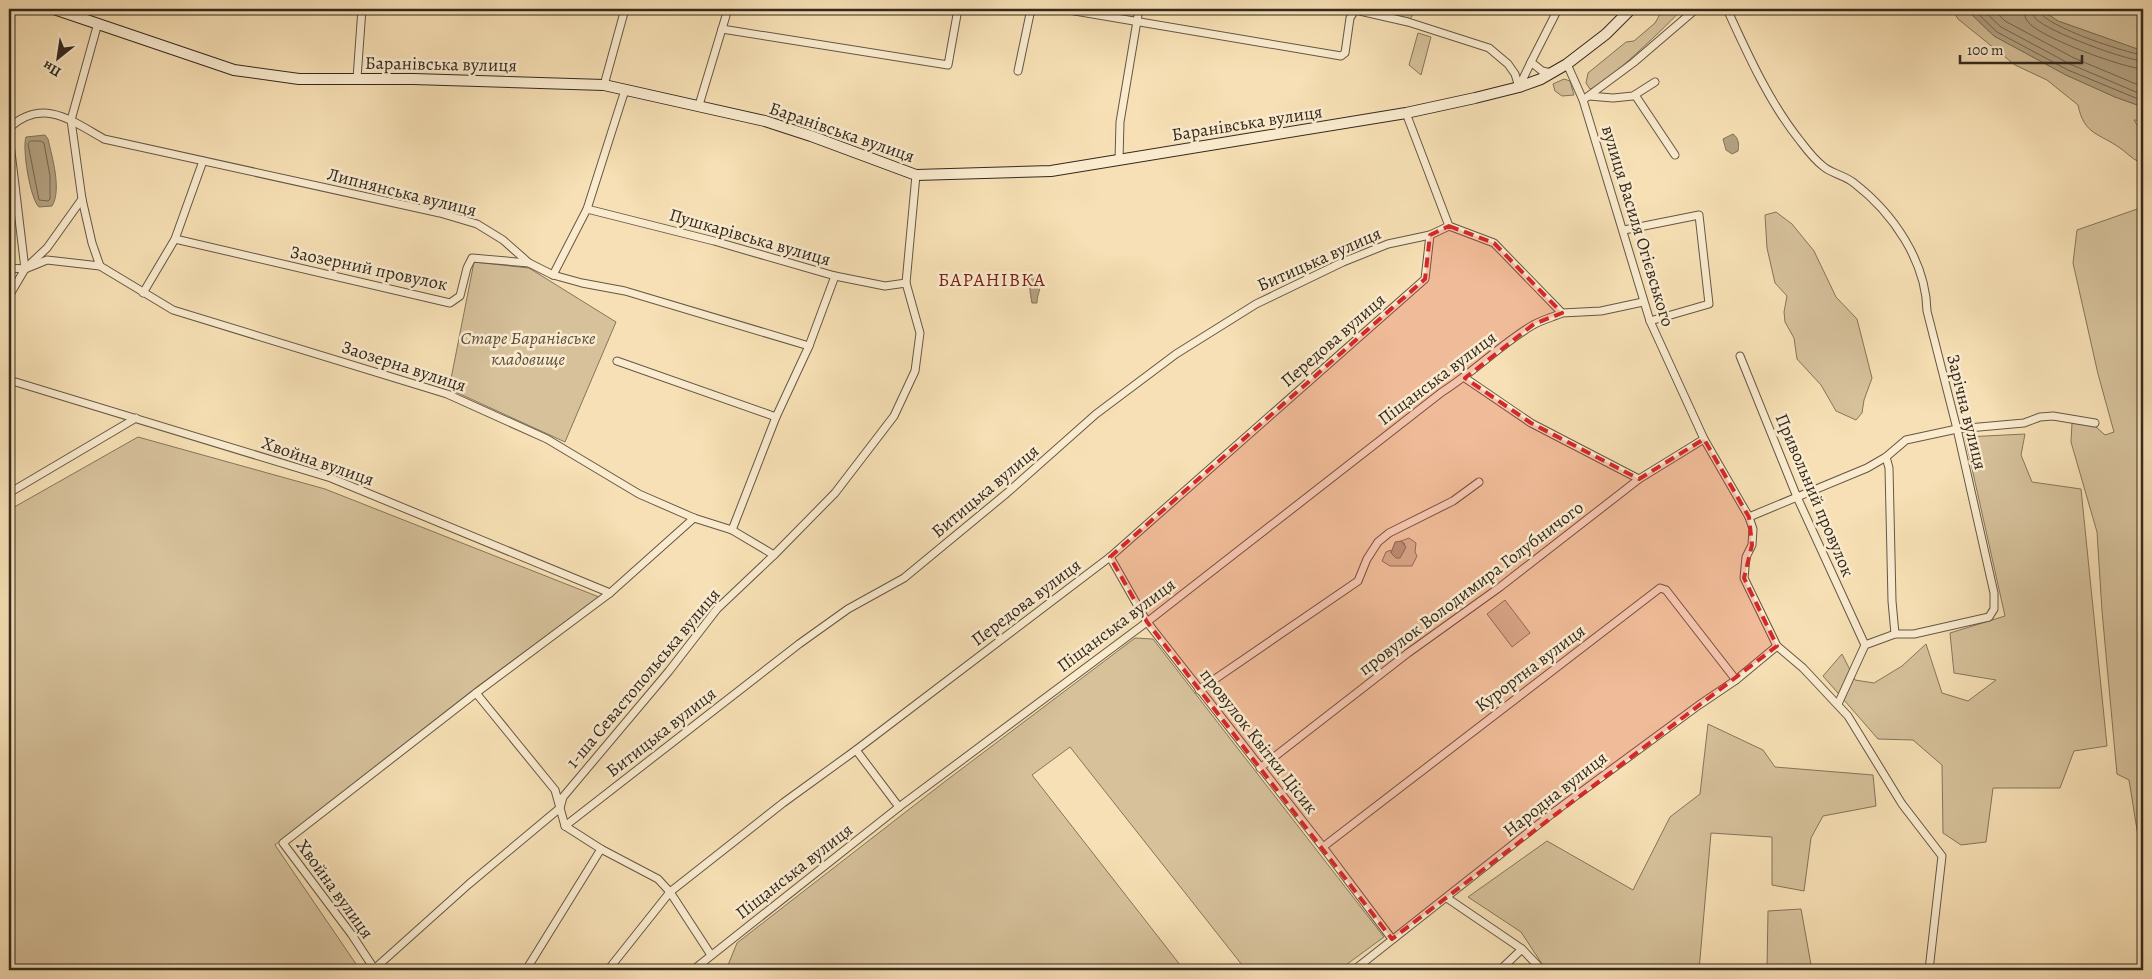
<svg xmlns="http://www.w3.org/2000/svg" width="2152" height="979" font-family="Alegreya,serif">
<rect width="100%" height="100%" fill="#f7e0b5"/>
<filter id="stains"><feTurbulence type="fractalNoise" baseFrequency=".004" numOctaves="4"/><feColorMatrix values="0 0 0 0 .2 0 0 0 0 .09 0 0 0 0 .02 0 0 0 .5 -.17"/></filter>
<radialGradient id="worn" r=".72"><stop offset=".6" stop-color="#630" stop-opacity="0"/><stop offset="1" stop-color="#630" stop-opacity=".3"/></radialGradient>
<g fill="#d6c19b" stroke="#84755c">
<path d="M1351 9H1417L1408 22Z"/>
<path d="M1663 9H1682C1672 21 1602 88 1590 89L1586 83 1588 73 1626 42 1634 41 1655 23Z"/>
<path d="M1952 9H1966L1994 36 2066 75 2115 97 2143 107V121L2134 120 2139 128 2143 130V160L2139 162C2131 158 2126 152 2120 148 2099 133 2084 135 2078 105L2047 80 2015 65 1958 19Z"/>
<path d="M2040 9H2143V51L2058 21Z"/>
<path d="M1418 33 1431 37 1421 75 1409 65Z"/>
<path d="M1564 79 1570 81 1574 95 1562 96 1555 91 1553 84Z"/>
<path d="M2143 207V867L2129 780 2117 774 2102 611 2097 532 2071 442 2072 423 2095 426 2105 435 2114 432 2098 374 2073 263 2077 230Z"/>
<path d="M1776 212 1792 224 1814 251 1836 297 1857 319 1872 378 1864 400 1862 413 1856 420 1836 411 1821 385 1797 359 1794 338 1785 322 1784 312 1787 296 1775 283 1767 248 1765 215Z"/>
<path d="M474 262 529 268 616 322 565 442 449 389Z"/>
<path d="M2025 434 2021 455 2032 482 2081 489 2107 746 2074 751 2060 788H1993L1986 842 1961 845 1943 833 1942 765 1913 740 1878 739 1823 676 1842 654 1855 680 1874 683 1902 666 1926 644 1942 693 1968 701 1996 680 1954 673 1950 633 2005 616 1965 437Z"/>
<path d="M138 437 325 489 599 597 478 686 275 845 356 964 350 970H9V510Z"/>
<path d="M1409 538 1416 543 1415 552 1417 556 1412 566H1390L1382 561 1386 552 1391 550V553L1395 557 1405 544 1401 541Z"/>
<path d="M1505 600 1530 633 1512 647 1487 614Z"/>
<path d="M1135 638 1153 639 1384 937 1339 970H1246L1070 747 1032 775 1184 970H726L737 943 943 783Z"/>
<path d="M1708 724 1763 750 1775 767 1873 775 1876 806 1823 816 1811 838 1804 891 1772 885V837L1711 833 1699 970H1546L1521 932 1468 897 1547 841 1633 890 1670 817 1700 794Z"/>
<path d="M1801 909 1812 970H1767L1768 911Z"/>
</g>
<g fill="#b4a282" stroke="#80725a">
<path d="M1966 9H2040L2058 21 2143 51V107L2115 97 2066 75 1994 36Z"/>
<path d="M1733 134C1739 138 1739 145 1738 151L1732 154 1726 150 1723 139Z"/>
<path d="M45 135 48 139C52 157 62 190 52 206L39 207C30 199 22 148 26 137Z"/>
<path d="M1033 274C1046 286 1037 290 1037 303H1032C1030 293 1028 282 1033 274Z"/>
<path d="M1401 541 1406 547 1400 558H1396L1391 553 1395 542Z"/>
</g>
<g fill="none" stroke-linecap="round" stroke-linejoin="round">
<g stroke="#746650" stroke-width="1">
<path d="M1973 9 1997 32 2068 70 2143 101"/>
<path d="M1982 9 2001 27 2070 64 2143 95"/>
<path d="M1993 9 2005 21 2074 58 2143 87"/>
<path d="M2024 9C2024 14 2025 19 2029 23 2042 38 2123 68 2143 69"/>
<path d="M2032 9C2032 13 2033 16 2036 19 2049 32 2125 60 2143 61"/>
<path d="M2038 9C2040 25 2126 53 2143 55"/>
<path d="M31 141H41L44 143 50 176V199L48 201 39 200 28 144Z"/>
</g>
<defs>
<g id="street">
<path d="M1063 9 1341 56 1345 53 1350 18 1355 10"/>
<path d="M1351 9 1408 22 1489 48 1508 64 1515 74 1519 87"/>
<path d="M1727 9C1747 53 1770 104 1801 142 1807 150 1816 161 1824 167 1833 174 1846 176 1854 183 1893 213 1926 261 1927 311L1957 429 1994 593V609L1989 617 1914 634H1895L1865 645 1838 704"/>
<path d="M722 29 948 65 958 9"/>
<path d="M1567 64 1583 100 1650 321 1704 439 1749 517 1753 529 1752 545 1746 557 1744 578 1777 646 1803 668 1848 716 1902 804 1942 856 1929 970"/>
<path d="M1018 71 1031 9"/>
<path d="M1552 73 1542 71 1531 62 1558 9"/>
<path d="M357 78 362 9"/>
<path d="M604 85 625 9"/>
<path d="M1519 87 1531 62"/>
<path d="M1635 95 1675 155"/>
<path d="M1589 96 1613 98 1633 96 1655 82"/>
<path d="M1583 100 1633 63 1696 9"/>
<path d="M699 105 728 9"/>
<path d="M1406 113 1449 226 1494 243 1562 313 1601 311 1643 302"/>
<path d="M9 128C43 97 72 121 104 139L440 213 477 224 503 240 529 263 553 275 582 283 625 291 809 346"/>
<path d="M9 135 25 269 9 296"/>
<path d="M1119 160 1120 122 1139 9"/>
<path d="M82 199 92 243 100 266"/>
<path d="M587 209 714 241 835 276 885 286 906 283"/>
<path d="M1624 230 1699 215 1709 304 1650 321"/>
<path d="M175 239 450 303 460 296 467 268 472 258 529 263"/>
<path d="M29 265 47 248 82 199 71 120 98 23"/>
<path d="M9 268 25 269 47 260 100 266 173 310 447 394 547 439 639 494 694 518 732 530 774 555"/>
<path d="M553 275 587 209 625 90"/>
<path d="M143 293 175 239 203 161"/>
<path d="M1740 356 1797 497 1865 645"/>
<path d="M617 361 776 417"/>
<path d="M1465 378 1531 423 1639 479"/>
<path d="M9 380 331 478 610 593"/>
<path d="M1886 457 1889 468 1892 601 1895 634"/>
<path d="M9 493 136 418"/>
<path d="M1749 517 1867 468 1886 457 1906 440 1957 429 2024 423 2040 417 2053 416 2095 423"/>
<path d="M732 530 776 417 809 346 835 276"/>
<path d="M1110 557 1147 622 1323 847 1392 939"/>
<path d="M1199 690 1358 581 1367 559 1378 542 1389 533 1453 501 1479 482"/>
<path d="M476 693 555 790 565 826 601 849 658 879 670 892 711 955"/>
<path d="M856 750 899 807"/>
<path d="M1260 768 1408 653 1500 587 1639 479 1704 439"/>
<path d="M565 826 799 644 848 609 904 578 1007 493 1096 414 1176 354 1256 304 1343 262 1388 244 1430 235 1449 226"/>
<path d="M1323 847 1660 588 1666 590 1736 680"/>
<path d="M1447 898 1522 949 1542 970"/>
<path d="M369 970H373L469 884 560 808 563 797 669 671 717 609 774 555 835 493 894 416 915 371 920 333 906 283 916 175"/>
<path d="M375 970 352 935 283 843 476 693 610 593 694 518"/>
<path d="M526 970 601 849"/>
<path d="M608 970 670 892 783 803 856 750 1110 557 1425 279 1430 235"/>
<path d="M693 970 899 807 1147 622 1442 392C1474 372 1501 344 1533 325 1542 320 1553 317 1562 313"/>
<path d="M1354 970 1554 812 1699 705 1736 680 1777 646"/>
<path d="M1500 970 1522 949"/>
</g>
<path id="secondary" d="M54 9 234 70 299 79H413L604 85 765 121 811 136 916 175 1051 171 1406 113 1475 98 1519 87 1541 79 1567 64 1606 34 1631 9"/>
</defs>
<use href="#street" stroke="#645744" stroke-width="9"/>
<use href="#secondary" stroke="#33291e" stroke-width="12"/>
<use href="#street" stroke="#faebcf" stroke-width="7"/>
<use href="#secondary" stroke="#faebcf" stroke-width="10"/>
</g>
<path fill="#d62828" fill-opacity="0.2" stroke="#d62828" stroke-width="4" stroke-dasharray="10 6" stroke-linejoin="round" d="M1449 226 1494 243 1562 313 1534 324 1465 378 1531 423 1639 479 1704 439 1749 517 1752 545 1744 578 1777 646 1392 939 1147 622 1110 557 1425 279 1430 235Z"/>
<g text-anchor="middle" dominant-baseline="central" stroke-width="5" stroke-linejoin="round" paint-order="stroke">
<g font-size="18" fill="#33291e" stroke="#faebcf">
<text transform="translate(441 64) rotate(1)">Баранівська вулиця</text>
<text transform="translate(1247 123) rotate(-9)">Баранівська вулиця</text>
<text transform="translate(842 132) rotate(19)">Баранівська вулиця</text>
<text transform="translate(402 192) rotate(14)">Липнянська вулиця</text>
<text transform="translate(1638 226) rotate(73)">вулиця Василя Огієвського</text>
<text transform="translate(750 237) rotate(16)">Пушкарівська вулиця</text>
<text transform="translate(1319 259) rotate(-24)">Битицька вулиця</text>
<text transform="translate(369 268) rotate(12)">Заозерний провулок</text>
<text transform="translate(1333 340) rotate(-41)">Передова вулиця</text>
<text transform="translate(404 366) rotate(18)">Заозерна вулиця</text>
<text transform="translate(1437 378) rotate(-37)">Піщанська вулиця</text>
<text transform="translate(1967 412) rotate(76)">Зарічна вулиця</text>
<text transform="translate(318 461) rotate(19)">Хвойна вулиця</text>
<text transform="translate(985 491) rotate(-40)">Битицька вулиця</text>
<text transform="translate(1815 495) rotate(67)">Привольний провулок</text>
<text transform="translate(1471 588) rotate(-37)">провулок Володимира Голубничого</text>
<text transform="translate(1026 602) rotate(-37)">Передова вулиця</text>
<text transform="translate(1116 625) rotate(-37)">Піщанська вулиця</text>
<text transform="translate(1530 668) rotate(-37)">Курортна вулиця</text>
<text transform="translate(643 678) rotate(-50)">1-ша Севастопольська вулиця</text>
<text transform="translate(661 732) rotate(-38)">Битицька вулиця</text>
<text transform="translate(1259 741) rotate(52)">провулок Квітки Цісик</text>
<text transform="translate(1555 794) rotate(-38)">Народна вулиця</text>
<text transform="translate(794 871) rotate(-38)">Піщанська вулиця</text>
<text transform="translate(335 889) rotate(54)">Хвойна вулиця</text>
</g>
<g font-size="18" font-style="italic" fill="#5c4f3d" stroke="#faebcf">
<text x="528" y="338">Старе Баранівське<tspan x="528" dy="21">кладовище</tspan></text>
</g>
<g font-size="19" letter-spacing="1" fill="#7a1f14" stroke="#faebcf">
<text x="992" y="280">БАРАНІВКА</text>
</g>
</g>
<rect width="2152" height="979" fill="none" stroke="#f7e0b5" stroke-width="30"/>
<rect x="10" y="10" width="2132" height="959" fill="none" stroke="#33291e" stroke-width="2.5"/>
<rect x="15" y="15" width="2122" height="949" fill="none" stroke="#33291e"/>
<g transform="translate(58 58) rotate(210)" stroke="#faebcf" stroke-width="4" paint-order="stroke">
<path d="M0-4L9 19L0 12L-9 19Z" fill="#33291e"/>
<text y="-8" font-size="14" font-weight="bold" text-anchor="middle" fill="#33291e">Пн</text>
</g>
<path d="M1960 55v8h122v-8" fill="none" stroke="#33291e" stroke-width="2.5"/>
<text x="1967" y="55" font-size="15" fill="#33291e" stroke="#faebcf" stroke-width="4" paint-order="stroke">100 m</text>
<rect width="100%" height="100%" filter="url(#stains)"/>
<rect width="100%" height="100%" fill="url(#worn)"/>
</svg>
